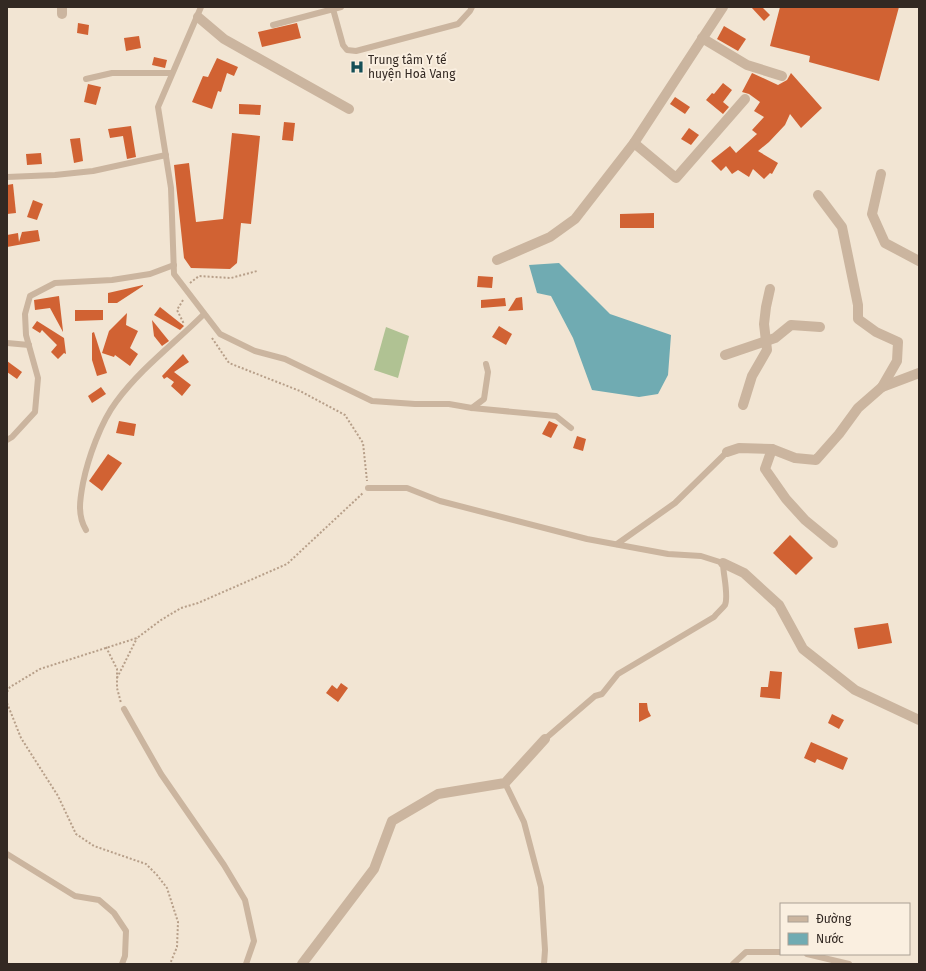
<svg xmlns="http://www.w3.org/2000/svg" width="926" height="971" font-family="'Fira Sans',sans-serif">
<rect width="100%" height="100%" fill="#f2e5d3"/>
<path fill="#b0c293" d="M386 327 409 336 398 378 374 370Z"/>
<path fill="#70abb2" d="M559 263 610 314 671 335 668 375 658 394 639 397 592 390 573 338 551 296 537 293 529 265Z"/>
<g fill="#d16233">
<path d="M751 7H762L770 15 764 21Z"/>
<path d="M780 7H899L879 81 809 62 810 56 770 46Z"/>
<path d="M78 23 89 25 88 35 77 33Z"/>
<path d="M297 23 301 38 262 47 258 32Z"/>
<path d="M724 26 746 39 738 51 717 39Z"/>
<path d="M139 36 141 48 126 51 124 38Z"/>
<path d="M154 57 167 60 165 68 152 65Z"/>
<path d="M217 58 238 67 234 76 227 73 221 92 218 91 212 109 192 102 203 76 208 77Z"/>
<path d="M752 73 778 85 787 80 791 73 822 108 801 128 790 114 785 125 769 142 758 151 778 163 772 174 770 173 764 179 753 169 749 177 738 170 732 174 726 166 721 171 711 161 730 146 736 153 757 134 752 130 764 117 754 111 760 102 749 94 742 92Z"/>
<path d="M723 83 732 90 723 102 729 107 723 114 706 100 712 93 714 94Z"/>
<path d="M88 84 101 87 96 105 84 102Z"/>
<path d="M675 97 690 107 685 114 670 104Z"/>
<path d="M239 104 261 105 260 115 239 114Z"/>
<path d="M284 122 295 123 293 141 282 140Z"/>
<path d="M131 126 136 157 127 159 123 136 110 138 108 129Z"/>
<path d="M689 128 699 135 691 145 681 139Z"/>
<path d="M232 133 260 136 251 224 241 223 237 263 230 269 191 268 184 258 174 165 189 163 196 222 223 219Z"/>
<path d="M80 138 83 161 74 163 70 139Z"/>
<path d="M41 153 42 164 27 165 26 154Z"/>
<path d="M13 184 16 213 7 214V185Z"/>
<path d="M33 200 43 204 37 220 27 217Z"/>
<path d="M654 213V228H620V214Z"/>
<path d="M38 230 40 241 7 247V235L18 233 19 242 22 232Z"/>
<path d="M478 276 493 277 492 288 477 287Z"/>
<path d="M143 285V286L117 303H108V293Z"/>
<path d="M59 296 63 331V332L50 308 35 310 34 300Z"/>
<path d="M522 297 523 310 508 311 516 298Z"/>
<path d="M505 298 506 306 481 308V300Z"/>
<path d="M160 307 184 326 180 330 154 315Z"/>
<path d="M75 310H103V320L75 321Z"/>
<path d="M127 313 126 325 138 331 130 348 138 354 130 366 115 355 114 357 102 353 109 331Z"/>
<path d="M152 320 169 341 162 346 154 336Z"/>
<path d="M37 321 64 338 66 354 64 353 58 359 51 352 57 345 42 330 40 333 32 328Z"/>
<path d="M499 326 512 334 506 345 492 337Z"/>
<path d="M94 332 107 373 97 376 92 360V333Z"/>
<path d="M183 354 189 362 174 372 191 385 182 396 171 386 174 382 167 377 164 379 162 376Z"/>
<path d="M7 361 22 372 17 379 7 372Z"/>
<path d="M101 387 106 394 92 403 88 396Z"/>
<path d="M119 421 136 424 134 436 116 433Z"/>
<path d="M549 421 558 425 551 438 542 434Z"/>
<path d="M577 436 586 439 583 451 573 448Z"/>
<path d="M108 454 122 463 102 491 89 481Z"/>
<path d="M790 535 813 558 796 575 773 553Z"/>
<path d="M888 623 892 643 858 649 854 628Z"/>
<path d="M770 671 782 672 780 699 760 697 761 687H768Z"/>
<path d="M341 683 348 688 338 702 326 693 332 685 337 689Z"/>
<path d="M639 703H647L648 710 651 716 639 722Z"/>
<path d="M832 714 844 720 839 729 828 723Z"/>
<path d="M811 742 848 758 843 770 817 759 815 763 804 758Z"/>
</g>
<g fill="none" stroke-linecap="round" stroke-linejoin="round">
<g stroke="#b79f89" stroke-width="2" stroke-dasharray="2 2" stroke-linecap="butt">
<path d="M190 283 199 276 231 278 257 271"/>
<path d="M183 300 177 310 184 324"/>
<path d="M212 338 229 363 300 391 345 415 363 443 367 481"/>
<path d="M106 647 117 669V688L121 703"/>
<path d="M117 678 137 638"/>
<path d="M7 692 10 687 40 669 137 638 161 620 181 608 198 603 287 564 363 493"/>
<path d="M7 703 21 738 58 796 76 834 94 846 146 864 157 875 167 888 178 922 177 947 170 964"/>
</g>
<g stroke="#cbb59f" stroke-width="6">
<path d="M201 7 158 107 171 188 174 274 220 334 255 351 285 359 372 401 415 404H449L472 408 556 416 571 428"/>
<path d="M333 9 343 45 347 50 356 51 458 24 470 11 472 7"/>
<path d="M273 25 341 7"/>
<path d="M86 79 112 73H171"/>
<path d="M7 177 55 175 93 171 166 155"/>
<path d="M7 343 29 345"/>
<path d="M472 408 484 399 488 372 486 364"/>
<path d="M7 440 12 437 35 412 38 378 26 335 25 314 30 296 55 283 112 280 150 274 174 265"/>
<path d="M368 488H407L440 501 587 539 668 554 701 556 723 563C723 574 729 596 725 605 722 609 717 613 714 617L618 674 602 694 595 696 545 739"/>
<path d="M86 530C77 515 80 499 83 483 88 458 101 422 116 402 141 368 175 343 204 314"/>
<path d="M617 544 675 503 727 452"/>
<path d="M124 709 161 774 224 865 245 900 254 941 246 964"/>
<path d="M505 783 524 822 541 887 545 950 544 964"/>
<path d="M7 854 75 896 99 900 114 913 126 931 125 956 122 964"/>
<path d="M807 954 849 964"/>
<path d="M733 964 746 952H781"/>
</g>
<g stroke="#cbb59f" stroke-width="10">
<path d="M62 14V7"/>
<path d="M198 17 224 39 349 109"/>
<path d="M702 38 747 65 782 76"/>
<path d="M634 143 676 178 745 99"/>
<path d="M881 174 872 214 885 243 919 261"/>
<path d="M497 260 550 237 575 219 634 143 723 7"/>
<path d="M725 355 775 338 791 325 820 327"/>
<path d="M882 387 919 373"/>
<path d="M743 405 752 376 767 350 764 324 766 307 770 289"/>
<path d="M772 449 765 469 786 499 805 520 833 543"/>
<path d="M727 452 739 448 772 449 795 458 816 460 839 434 858 408 882 387 897 361 898 342 876 332 858 319V305L842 227 818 195"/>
<path d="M723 563 744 573 779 605 803 649 855 690 919 720"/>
<path d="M302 964 374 869 392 821 438 794 505 783 545 739"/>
</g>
</g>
<defs>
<symbol id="hospital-bare" viewBox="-9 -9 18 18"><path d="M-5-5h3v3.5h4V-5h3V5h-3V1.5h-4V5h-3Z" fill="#165058" stroke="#faefe0" stroke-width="2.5" paint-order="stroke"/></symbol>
</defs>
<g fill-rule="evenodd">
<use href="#hospital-bare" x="347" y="57" width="20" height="20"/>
</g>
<g text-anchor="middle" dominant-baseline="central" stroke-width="4" stroke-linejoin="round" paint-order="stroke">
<g font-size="12" fill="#332923" stroke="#faefe0" text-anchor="start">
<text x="368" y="60">Trung tâm Y tế<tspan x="368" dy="14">huyện Hoà Vang</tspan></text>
</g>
</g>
<rect width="926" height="971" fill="none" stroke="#332923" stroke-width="16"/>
<rect x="780" y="903" width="130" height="52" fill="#faefe0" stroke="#aaa094"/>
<rect x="788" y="916" width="20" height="6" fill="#cbb59f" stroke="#aaa094"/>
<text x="816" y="923" font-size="12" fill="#332923">Đường</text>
<rect x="788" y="933" width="20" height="12" fill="#70abb2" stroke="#aaa094"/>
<text x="816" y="943" font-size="12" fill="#332923">Nước</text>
</svg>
